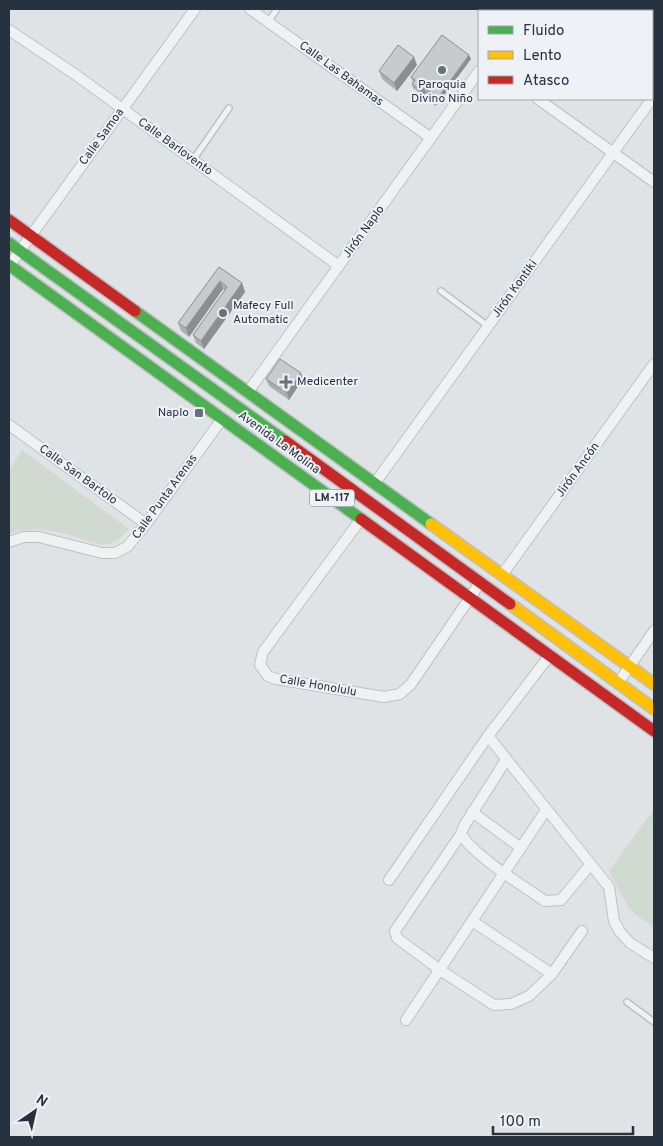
<svg xmlns="http://www.w3.org/2000/svg" width="663" height="1146" font-family="Overpass,sans-serif">
<rect width="100%" height="100%" fill="#e0e3e6"/>
<g fill="#d1dad1">
<path d="M22 450 129 529C125 533 120 539 115 542 101 549 83 539 70 535 52 530 26 526 9 534V470Z"/>
<path d="M654 809V928L630 910 609 871Z"/>
</g>
<g fill="none" stroke-linecap="round" stroke-linejoin="round">
<defs>
<g id="lane">
<path d="M268 22 277 9"/>
<path d="M193 160 229 108"/>
<path d="M441 291 488 326"/>
<path d="M627 1002 654 1022"/>
</g>
<g id="street">
<path d="M250 9 431 138"/>
<path d="M522 11 524 9"/>
<path d="M9 30 76 75 339 266"/>
<path d="M538 99 654 182"/>
<path d="M9 266 195 9"/>
<path d="M248 392 479 71"/>
<path d="M9 425 146 524"/>
<path d="M375 483 654 96"/>
<path d="M361 519 263 652 260 665 268 676 276 679 384 697 400 694 411 684 480 583"/>
<path d="M9 542 24 537H39L102 553H115L127 547 146 524 222 419"/>
<path d="M502 575 654 364"/>
<path d="M618 683 654 631"/>
<path d="M488 736 609 887 614 921 620 932 630 943 654 958"/>
<path d="M506 760 464 826 461 834C473 855 523 886 545 901L561 900 590 865"/>
<path d="M472 812 521 848"/>
<path d="M461 834 395 931 397 938 440 970 494 1005 511 1004 529 996 552 974 582 931"/>
<path d="M389 880 488 736 550 655"/>
<path d="M472 921 552 974"/>
<path d="M406 1020 546 810"/>
</g>
<g id="fast">
<path d="M9 243 285 441"/>
<path d="M9 265 361 519"/>
<path d="M135 311 431 524"/>
</g>
<g id="slow">
<path d="M431 524 654 684"/>
<path d="M510 604 654 709"/>
</g>
<g id="jam">
<path d="M9 220 135 311"/>
<path d="M285 441 510 604"/>
<path d="M361 519 654 731"/>
</g>
</defs>
<use href="#lane" stroke="#bec1c4" stroke-width="8"/>
<use href="#street" stroke="#bec1c4" stroke-width="12"/>
<use href="#fast" stroke="#bcc0c4" stroke-width="14"/>
<use href="#slow" stroke="#bcc0c4" stroke-width="14"/>
<use href="#jam" stroke="#bcc0c4" stroke-width="14"/>
<use href="#lane" stroke="#f0f1f2" stroke-width="5"/>
<use href="#street" stroke="#f0f1f2" stroke-width="10"/>
<use href="#fast" stroke="#4caf50" stroke-width="11"/>
<use href="#slow" stroke="#ffc107" stroke-width="11"/>
<use href="#jam" stroke="#c62828" stroke-width="11"/>
</g>
<g fill="#acafb1">
<path d="M469 55 471 59 436 106 429 101 428 99 430 96 426 93 424 96 413 88 412 84 413 82 411 77Z"/>
<path d="M417 65 397 91 382 79 379 71Z"/>
<path d="M219 267 242 283 245 292 204 349 196 343 193 335 225 291 223 289 189 337 181 331 178 323Z"/>
<path d="M266 379H303L289 400 269 386Z"/>
</g>
<g fill="#8c8e90">
<path d="M469 55 471 59 439 102 438 98Z"/>
<path d="M414 57 417 65 397 91 394 83Z"/>
<path d="M424 88 426 93 424 96 422 91Z"/>
<path d="M220 281 223 289 189 337 186 328Z"/>
<path d="M242 283 245 292 204 349 201 341Z"/>
<path d="M301 373 303 379 289 400 287 393Z"/>
</g>
<g fill="#c8cbce" stroke="#8c8e90">
<path d="M442 35 469 55 438 98 424 88 422 91 412 84 415 80 411 77Z"/>
<path d="M398 45 414 57 394 83 379 71Z"/>
<path d="M431 95 438 100 435 104 428 99Z"/>
<path d="M219 267 242 283 201 341 193 335 227 287 220 281 186 328 178 323Z"/>
<path d="M280 359 301 373 287 393 266 379Z"/>
</g>
<g fill="#68707a" stroke="#eef2f6" stroke-width="2">
<circle cx="442" cy="70" r="5"/>
<circle cx="223" cy="313" r="5"/>
<path d="M283.5 374.5h5v5h5v5h-5v5h-5v-5h-5v-5h5z"/>
<rect x="194" y="408" width="10" height="10" rx="2.5"/>
</g>
<g text-anchor="middle" dominant-baseline="central" stroke-width="4" stroke-linejoin="round" paint-order="stroke">
<rect fill="#eef2f6" stroke="#636c77" stroke-width="1" x="309.5" y="489.5" width="45" height="17" rx="4"/>
<g font-size="11" font-weight="bold" fill="#273240">
<text x="332" y="498">LM-117</text>
</g>
<g font-size="12" fill="#273240" stroke="#eef2f6">
<text transform="translate(341 74) rotate(36)">Calle Las Bahamas</text>
<text transform="translate(102 137) rotate(-54)">Calle Samoa</text>
<text transform="translate(175 147) rotate(36)">Calle Barlovento</text>
<text transform="translate(364 232) rotate(-54)">Jirón Naplo</text>
<text transform="translate(515 289) rotate(-54)">Jirón Kontiki</text>
<text transform="translate(279 443) rotate(36)">Avenida La Molina</text>
<text transform="translate(578 470) rotate(-54)">Jirón Ancón</text>
<text transform="translate(78 475) rotate(36)">Calle San Bartolo</text>
<text transform="translate(165 497) rotate(-54)">Calle Punta Arenas</text>
<text transform="translate(318 686) rotate(10)">Calle Honolulu</text>
</g>
<g font-size="12" fill="#273240" stroke="#eef2f6" text-anchor="start">
<text x="442" y="85" text-anchor="middle">Paroquia<tspan x="442" dy="14">Divino Niño</tspan></text>
<text x="233" y="306">Mafecy Full<tspan x="233" dy="14">Automatic</tspan></text>
<text x="297" y="382">Medicenter</text>
<text x="189" y="413" text-anchor="end">Naplo</text>
</g>
</g>
<rect width="663" height="1146" fill="none" stroke="#273240" stroke-width="20"/>
<rect x="478" y="10" width="175" height="90" fill="#eef2f6" stroke="#9ea5ad"/>
<rect x="488" y="26" width="25" height="8" fill="#4caf50" stroke="#9ea5ad"/>
<text x="523" y="35" font-size="15" fill="#273240">Fluido</text>
<rect x="488" y="51" width="25" height="8" fill="#ffc107" stroke="#9ea5ad"/>
<text x="523" y="60" font-size="15" fill="#273240">Lento</text>
<rect x="488" y="76" width="25" height="8" fill="#c62828" stroke="#9ea5ad"/>
<text x="523" y="85" font-size="15" fill="#273240">Atasco</text>
<g transform="translate(35 1111) rotate(34)" stroke="#eef2f6" stroke-width="4" paint-order="stroke">
<path d="M0-4L9 19L0 12L-9 19Z" fill="#273240"/>
<text y="-8" font-size="14" font-weight="bold" text-anchor="middle" fill="#273240">N</text>
</g>
<path d="M493 1126v8h140v-8" fill="none" stroke="#273240" stroke-width="2.5"/>
<text x="500" y="1126" font-size="15" fill="#273240" stroke="#eef2f6" stroke-width="4" paint-order="stroke">100 m</text>
</svg>
